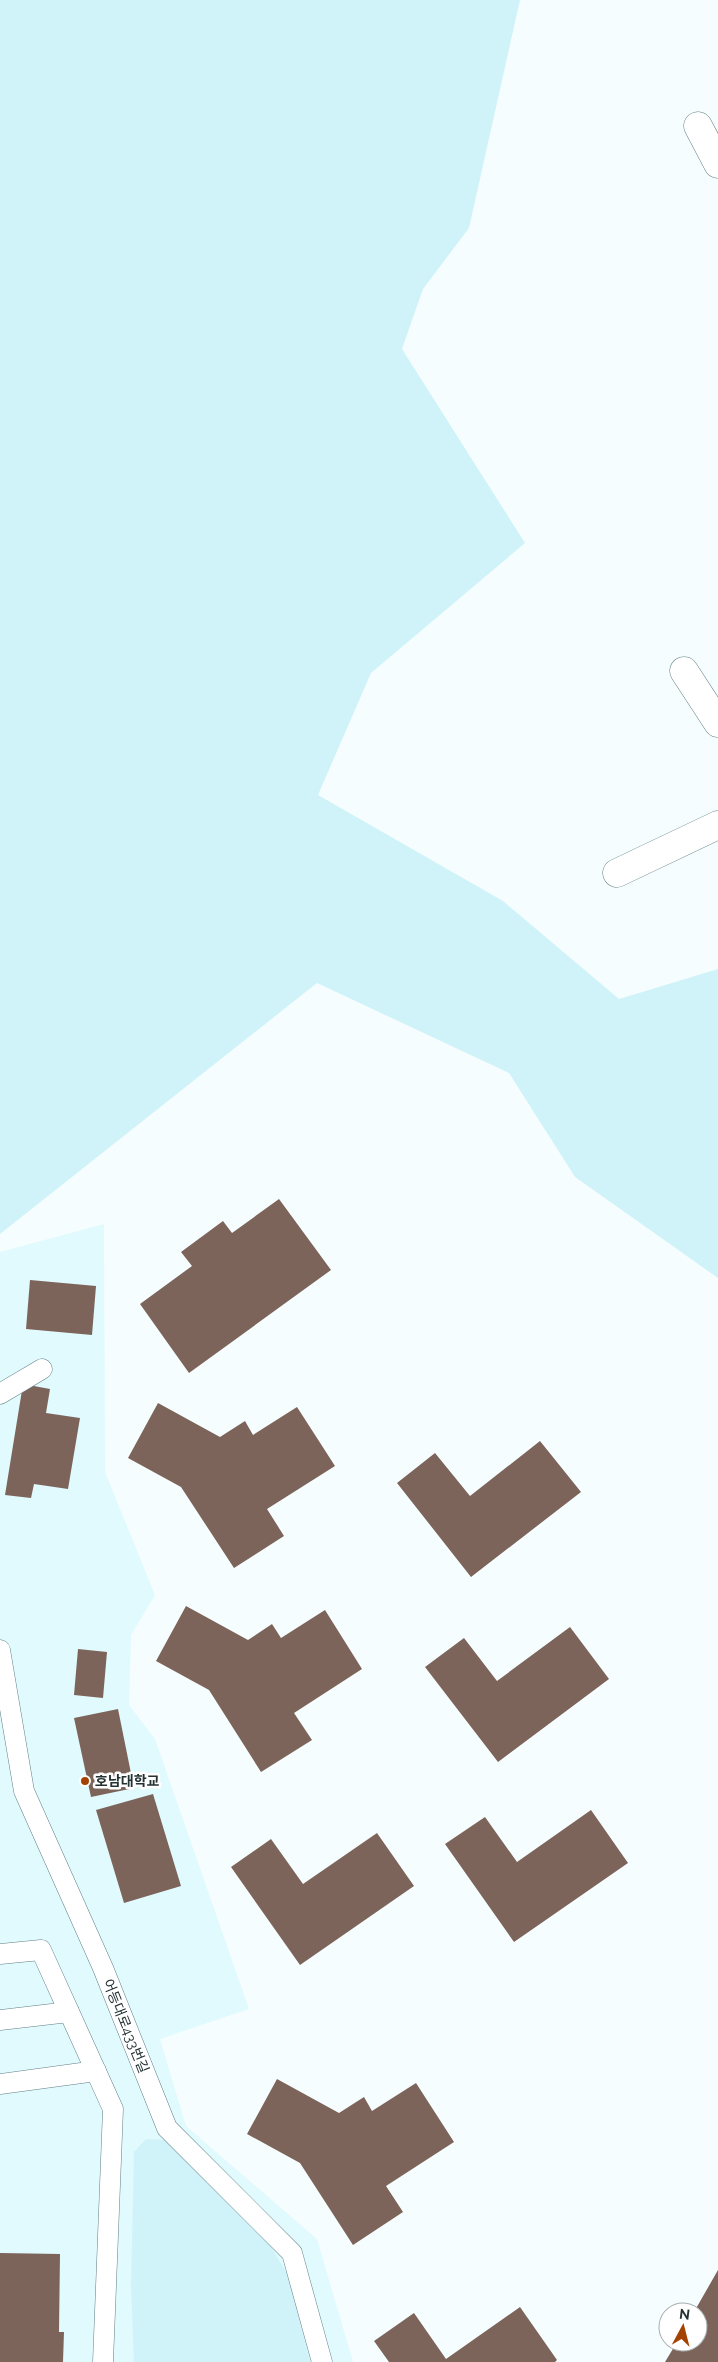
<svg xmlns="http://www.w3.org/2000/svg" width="718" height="2362" font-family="Raleway,'Noto Sans KR',sans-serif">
<rect width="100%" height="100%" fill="#f6fdfe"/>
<path fill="#e0fafe" d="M104 1224 105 1472 155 1595 131 1635 129 1705 155 1739 249 2009 160 2039 186 2126 317 2239 353 2362H0V1252Z"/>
<g fill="#d0f3f9">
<path d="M0 0H520L469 228 423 289 402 349 525 543 371 673 318 795 503 901 619 999 718 969V1278L575 1177 509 1073 317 983 0 1234Z"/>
<path d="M146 2139 165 2140 268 2242 288 2275 310 2362H134L131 2287 134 2152Z"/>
</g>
<g fill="#7c645a">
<path d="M279 1199 331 1270 189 1373 140 1304 192 1266 181 1252 223 1221 232 1233Z"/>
<path d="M30 1280 96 1286 92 1335 26 1329Z"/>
<path d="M23 1384 50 1389 46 1413 80 1418 68 1489 34 1484 31 1498 5 1495Z"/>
<path d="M158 1403 220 1437 245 1421 253 1435 297 1407 335 1466 267 1509 284 1536 234 1568 181 1487 128 1458Z"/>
<path d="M540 1441 581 1492 471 1577 397 1483 435 1453 470 1496Z"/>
<path d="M186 1606 248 1640 272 1624 281 1638 325 1610 362 1669 294 1713 312 1740 261 1772 209 1690 156 1661Z"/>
<path d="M570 1627 609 1679 498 1762 425 1667 464 1638 497 1681Z"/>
<path d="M78 1649 107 1652 103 1698 74 1695Z"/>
<path d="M118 1709 134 1788 91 1797 74 1718Z"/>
<path d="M153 1794 181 1886 124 1903 96 1810Z"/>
<path d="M591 1810 628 1863 514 1942 445 1844 485 1817 517 1862Z"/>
<path d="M377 1833 414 1886 300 1965 231 1867 271 1839 303 1884Z"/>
<path d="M277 2079 339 2113 364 2097 372 2111 416 2083 454 2142 386 2186 403 2212 353 2245 300 2163 247 2134Z"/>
<path d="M0 2253 60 2254 59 2332H64L63 2362H0Z"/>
<path d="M718 2270V2362H665L677 2342H698V2312H694Z"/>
<path d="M520 2307 557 2360 555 2362H389L374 2341 414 2313 446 2359Z"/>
</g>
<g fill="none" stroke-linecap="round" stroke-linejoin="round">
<defs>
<g id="lane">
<path d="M0 1394 42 1369"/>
<path d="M0 1650 24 1791 103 1968 167 2128 292 2253 322 2362"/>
<path d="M0 1954 41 1950 113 2109 103 2362"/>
<path d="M0 2020 69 2012"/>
<path d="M0 2084 96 2071"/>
</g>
<g id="street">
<path d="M698 126 718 164"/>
<path d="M684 671 718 723"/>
<path d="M617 873 718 825"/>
</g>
</defs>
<use href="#lane" stroke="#627f85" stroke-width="21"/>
<use href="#street" stroke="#627f85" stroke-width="29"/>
<use href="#lane" stroke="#fff" stroke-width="20"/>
<use href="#street" stroke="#fff" stroke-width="28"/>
</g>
<circle fill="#a44201" stroke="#fff" stroke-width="2" cx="85" cy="1781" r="5"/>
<g text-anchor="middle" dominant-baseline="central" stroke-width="5" stroke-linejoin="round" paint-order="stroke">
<g font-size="14" font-weight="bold" fill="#253234" stroke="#fff" text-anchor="start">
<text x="95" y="1781">호남대학교</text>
</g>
<g font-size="14" fill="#253234" stroke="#fff">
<text transform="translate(126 2026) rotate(68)">어등대로433번길</text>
</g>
</g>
<g transform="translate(683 2327) rotate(7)"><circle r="24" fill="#ffffff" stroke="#a8adae"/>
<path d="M0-4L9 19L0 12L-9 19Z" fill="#a44201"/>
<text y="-8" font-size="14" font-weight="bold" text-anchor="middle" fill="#253234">N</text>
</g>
</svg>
